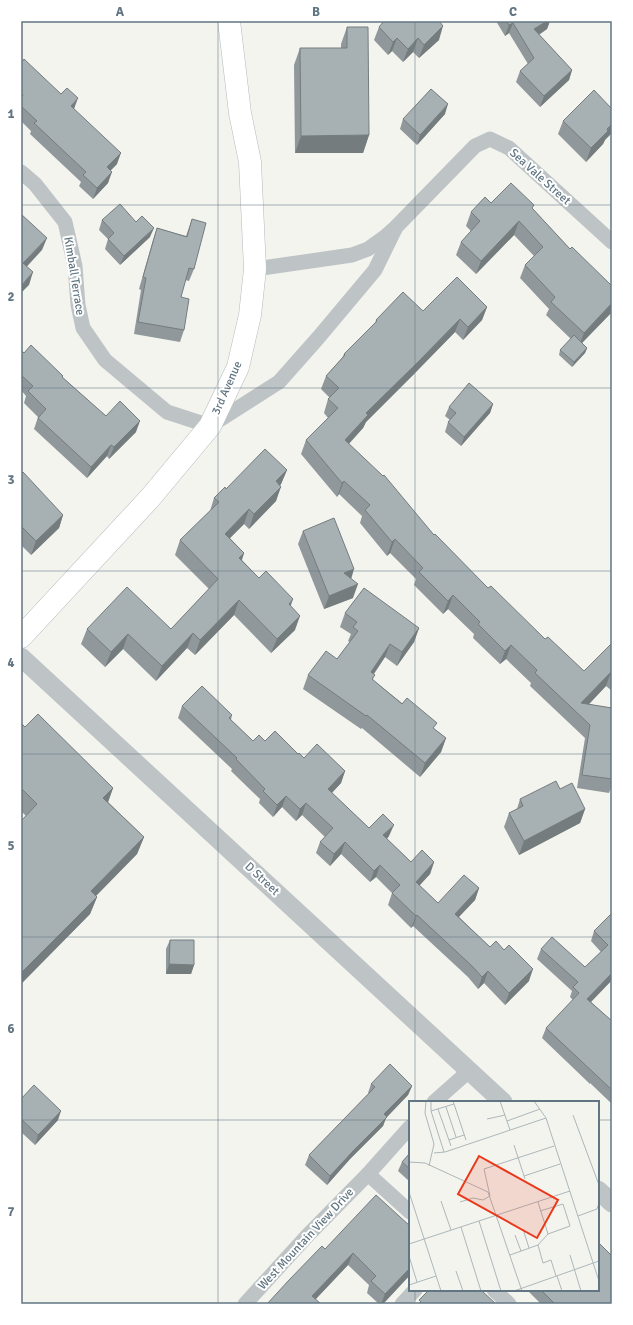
<svg xmlns="http://www.w3.org/2000/svg" width="633" height="1325" font-family="Signika,sans-serif">
<rect width="100%" height="100%" fill="#f4f4ef"/>
<g fill="none" stroke-linecap="round" stroke-linejoin="round">
<defs>
<path id="secondary" d="M21 637 150 498 210 426 238 367 250 315 255 269 250 162 240 113 229 21"/>
</defs>
<use href="#secondary" stroke="#b3b9bd" stroke-width="23"/>
<g stroke="#bec4c6" stroke-width="15">
<path d="M21 172 35 184 65 222 75 266 78 305 83 328 105 360 167 412 210 426 279 382 318 338 375 270 396 227"/>
<path d="M255 269 352 255 368 249 386 236 396 227 475 146 490 139 509 148 612 242"/>
<path d="M434 1102 469 1071"/>
<path d="M368 1174 410 1212"/>
<path d="M494 1290 509 1304"/>
<path d="M245 1304 307 1236 368 1174 410 1127"/>
<path d="M402 1304 415 1290"/>
</g>
<g stroke="#bec4c6" stroke-width="19">
<path d="M21 657 503 1102"/>
<path d="M598 1190 612 1203"/>
</g>
<use href="#secondary" stroke="#fff" stroke-width="22"/>
</g>
<g fill="#90989b">
<path d="M496 21H550L547 29 539 35 572 70 569 80 540 107 516 82 520 71 528 64 509 33 505 36Z"/>
<path d="M347 27 369 135 363 153H295L294 65 300 48H341V44Z"/>
<path d="M379 27 439 40 419 58 413 52 403 62 392 51 388 55 374 40Z"/>
<path d="M21 63 74 109 117 164 111 170 108 183 93 199 79 186 81 182 30 134 31 131 21 121Z"/>
<path d="M445 114 417 145 400 129 403 119Z"/>
<path d="M563 121 605 140 603 144 586 162 558 134Z"/>
<path d="M491 203 533 209 570 249 612 286V312L582 343 587 348 585 353 572 367 559 355 560 350 571 339 546 315 549 309 520 278 525 265 534 256 514 235 476 274 456 255 461 242 471 231 466 226 471 212Z"/>
<path d="M192 219 194 269 189 281 185 280 181 297 184 330 180 342 134 334 141 290 139 289 153 240 157 228 186 236Z"/>
<path d="M102 220 150 237 120 265 105 249 108 239 99 230Z"/>
<path d="M487 307 482 320 463 340 455 332 413 375 366 422 363 428 349 444 434 535 488 588 545 639 584 671 612 643V691L606 686 588 704 612 708V785L609 793 577 788 585 738 530 686 531 683 506 659 500 664 473 638 474 634 448 609 443 614 414 585 416 579 390 553 387 556 360 523 362 516 339 494 337 497 301 454 306 440 328 418 324 413 328 399 330 398 321 389 326 376 342 358 344 354 375 323 376 320 423 311Z"/>
<path d="M21 350 24 353 63 376 62 377 106 416 136 432 109 459 107 456 87 478 34 429 38 417 24 403 26 396 21 390Z"/>
<path d="M493 404 490 413 461 446 445 432 448 422 450 420 445 416 449 407Z"/>
<path d="M287 470 281 484 280 486 276 501 249 529 244 524 230 538 244 553 242 560 259 578 291 606 295 630 271 653 234 615 195 655 187 648 156 681 123 649 105 667 81 644 87 629H171L209 589 175 555 180 540 210 511 214 498 226 489Z"/>
<path d="M21 474 63 515 59 528 31 555 21 545Z"/>
<path d="M303 531 351 579 353 598 324 609 298 544Z"/>
<path d="M345 613 419 628 414 642 397 666 385 657 374 674 373 680 446 738 441 752 420 777 362 728 361 729 303 689 308 675 337 659 350 642 348 641 351 634 340 627Z"/>
<path d="M182 706 232 715 231 720 253 741H265L298 754 304 758 345 771 341 783 332 793 369 828 389 836 387 839 411 862H434L430 874 419 885 438 903 479 888 475 900 459 917 490 947 529 981 505 1005 484 983 478 989 468 977 413 926 411 928 388 905 392 893 376 877 370 882 341 854 330 866 316 853 320 842 325 837 302 815 296 821 282 807 273 817 259 803 260 799 231 771 232 769 178 718Z"/>
<path d="M21 723 25 727 113 788 108 802 144 837 137 854 96 896 97 897 90 914 21 984V821L26 816 21 811Z"/>
<path d="M560 789 585 809 580 823 519 855 504 827 509 813 517 809 520 799Z"/>
<path d="M612 913V980L591 1002 612 1021V1104L590 1083V1084L542 1038 546 1028 573 1000 570 997 572 991 537 959 541 949 585 967 601 952 591 941 594 931Z"/>
<path d="M170 940 194 965 191 974H166V949Z"/>
<path d="M371 1084 412 1086 408 1095 386 1118 383 1126 350 1159 327 1185 305 1165 309 1155 369 1094 368 1093Z"/>
<path d="M21 1099 58 1120 35 1145 21 1132Z"/>
<path d="M410 1153V1182L398 1171 402 1162Z"/>
<path d="M410 1226V1275L383 1304H379L367 1293 369 1285 348 1265 316 1299 267 1304 325 1249Z"/>
<path d="M527 1290H598L612 1304H541Z"/>
</g>
<g fill="#757c7e">
<path d="M547 21H550L547 29 530 40 534 29Z"/>
<path d="M513 23 509 33 505 36 509 25Z"/>
<path d="M443 26 439 40 419 58 424 45Z"/>
<path d="M397 38 392 51 388 55 393 42Z"/>
<path d="M418 38 413 52 403 62 408 49Z"/>
<path d="M572 70 569 80 540 107 544 96Z"/>
<path d="M78 98 74 109 71 106Z"/>
<path d="M448 104 445 114 417 145 420 135Z"/>
<path d="M612 124V133L605 140 603 144 586 162 591 148Z"/>
<path d="M369 135 363 153H295L301 136Z"/>
<path d="M121 153 117 164 103 178 107 167Z"/>
<path d="M112 172 108 183 93 199 97 188Z"/>
<path d="M519 221 514 235 476 274 481 261Z"/>
<path d="M154 228 150 237 120 265 124 256Z"/>
<path d="M47 238 42 250 21 273 23 263Z"/>
<path d="M33 272 29 285 21 293V286Z"/>
<path d="M612 303V312L579 346 584 333Z"/>
<path d="M487 307 482 320 463 340 468 327Z"/>
<path d="M460 319 455 332 413 375 366 422 363 428 340 453 345 440 366 413Z"/>
<path d="M587 348 585 353 572 367 574 362Z"/>
<path d="M493 404 490 413 461 446 464 437Z"/>
<path d="M140 421 136 432 109 459 114 447Z"/>
<path d="M111 445 107 456 87 478 91 467Z"/>
<path d="M287 470 281 484 270 496 276 481Z"/>
<path d="M344 481 339 494 337 497 342 483Z"/>
<path d="M281 487 276 501 249 529 254 514Z"/>
<path d="M249 509 244 524 220 548 225 534Z"/>
<path d="M63 515 59 528 31 555 36 541Z"/>
<path d="M395 539 390 553 387 556 392 542Z"/>
<path d="M244 553 239 568V558Z"/>
<path d="M354 569 350 583 344 573Z"/>
<path d="M358 584 353 598 324 609 329 596Z"/>
<path d="M453 595 448 609 443 614 448 601Z"/>
<path d="M293 599 288 614 289 604Z"/>
<path d="M239 600 234 615 195 655 200 640Z"/>
<path d="M300 616 295 630 271 653 277 639Z"/>
<path d="M419 628 414 642 397 666 402 652Z"/>
<path d="M193 633 187 648 156 681 162 666Z"/>
<path d="M128 634 123 649 105 667 111 652Z"/>
<path d="M390 644 385 657 366 685 371 672Z"/>
<path d="M511 645 506 659 500 664 505 651Z"/>
<path d="M611 672 606 686 579 715 581 703Z"/>
<path d="M446 738 441 752 420 777 425 763Z"/>
<path d="M345 771 341 783 324 801 328 789Z"/>
<path d="M113 788 107 805 103 798Z"/>
<path d="M286 796 282 807 273 817 277 805Z"/>
<path d="M306 803 302 815 296 821 300 809Z"/>
<path d="M585 809 580 823 519 855 524 841Z"/>
<path d="M394 825 389 836 379 847 383 835Z"/>
<path d="M144 837 137 854 84 908 91 891Z"/>
<path d="M345 842 341 854 330 866 334 854Z"/>
<path d="M434 862 430 874 412 894 416 882Z"/>
<path d="M380 865 376 877 370 882 374 871Z"/>
<path d="M479 888 475 900 451 925 455 914Z"/>
<path d="M97 897 90 914 21 984V973Z"/>
<path d="M417 915 413 926 411 928 416 916Z"/>
<path d="M169 964 194 965 191 974H166Z"/>
<path d="M533 969 529 981 505 1005 509 993Z"/>
<path d="M488 971 484 983 478 989 482 977Z"/>
<path d="M612 973V980L584 1009 587 999Z"/>
<path d="M412 1086 408 1095 386 1118 383 1126 350 1159 327 1185 330 1176 384 1114Z"/>
<path d="M61 1111 58 1120 35 1145 38 1135Z"/>
<path d="M353 1253 348 1265 311 1304 312 1296Z"/>
<path d="M410 1268V1275L383 1304H381L385 1294Z"/>
</g>
<g fill="#a7b1b4" stroke="#757c7e">
<path d="M384 21H439L443 26 424 45 418 38 408 49 397 38 393 42 379 27Z"/>
<path d="M506 21H547L534 29 572 70 544 96 520 71 534 58 513 23 509 25Z"/>
<path d="M347 27H368L369 135 301 136 300 48H347Z"/>
<path d="M24 59 61 94 67 88 78 98 71 106 121 153 107 167 112 172 97 188 83 175 86 172 34 123 37 121 21 106V98L23 95 21 93V63Z"/>
<path d="M431 89 448 104 420 135 403 119Z"/>
<path d="M594 90 612 109V124L607 129 608 131 591 148 563 121Z"/>
<path d="M511 183 534 205 532 208 570 249 572 247 612 286V303L584 333 551 302 555 297 525 265 543 247 519 221 481 261 461 242 480 221 471 212 485 197 491 203Z"/>
<path d="M120 204 136 222 142 216 154 228 124 256 108 239 114 233 102 220Z"/>
<path d="M21 214 47 238 23 263 33 272 21 286Z"/>
<path d="M192 219 206 223 194 269 189 268 181 297 189 299 184 330 138 322 146 278 143 277 157 228 187 237Z"/>
<path d="M457 277 487 307 468 327 460 319 418 362 366 413 368 415 345 440 383 476 384 475 434 535 435 534 488 588 491 586 545 639 548 637 584 671 612 643V673L611 672 581 703 612 708V779L582 775 590 725 535 673 537 670 511 645 505 651 478 624 480 622 453 595 448 601 419 572 423 568 395 539 392 542 365 510 370 505 344 481 342 483 306 440 338 408 328 399 339 388 326 376 345 355 344 354 377 321 376 320 403 292 423 311Z"/>
<path d="M574 335 587 348 574 362 560 350Z"/>
<path d="M31 345 63 376 62 377 106 416 120 401 140 421 114 447 111 445 91 467 38 418 46 409 28 391 33 386 21 375V350L24 353Z"/>
<path d="M469 383 493 404 464 437 448 422 456 413 449 407Z"/>
<path d="M265 449 287 470 276 481 281 487 254 514 249 509 225 534 244 553 239 558 259 578 266 571 293 599 289 604 300 616 277 639 239 600 200 640 193 633 162 666 128 634 111 652 87 629 127 587 171 629 218 579 180 540 219 502 214 498 225 487 226 489Z"/>
<path d="M23 472 63 515 36 541 21 526V474Z"/>
<path d="M334 518 354 569 344 573 358 584 329 596 303 531Z"/>
<path d="M364 588 419 628 402 652 390 644 371 672 375 675 372 679 402 704 407 698 437 723 433 728 446 738 425 763 367 715 366 716 308 675 326 651 337 659 358 631 353 627 357 622 345 613Z"/>
<path d="M202 686 232 715 229 718 253 741 259 735 265 741 275 731 298 754 299 753 304 758 317 744 345 771 328 789 369 828 383 814 394 825 383 835 411 862 422 850 434 862 416 882 438 903 464 875 479 888 455 914 490 947 496 941 504 950 509 945 533 969 509 993 488 971 482 977 472 966 417 915 416 916 392 893 400 885 380 865 374 871 345 842 334 854 320 842 333 828 306 803 300 809 286 796 277 805 263 791 265 789 236 759 237 758 182 706Z"/>
<path d="M38 714 113 788 103 798 144 837 91 891 97 897 21 973V821L37 804 21 788V723L25 727Z"/>
<path d="M556 781 560 789 572 783 585 809 524 841 509 813 523 806 520 799Z"/>
<path d="M612 913V973L587 999 612 1021V1090L546 1028 579 993 573 987 578 982 541 949 552 937 585 967 608 945 594 931Z"/>
<path d="M170 940H194V965L169 964Z"/>
<path d="M390 1064 412 1086 384 1114 387 1117 354 1150 330 1176 309 1155 375 1087 371 1084Z"/>
<path d="M34 1085 61 1111 38 1135 21 1119V1099Z"/>
<path d="M410 1153V1169L402 1162Z"/>
<path d="M376 1195 410 1226V1268L385 1294 371 1281 376 1276 353 1253 312 1296 321 1304H267L289 1280 322 1246 325 1249Z"/>
<path d="M598 1242 612 1256V1304H555L541 1290H598Z"/>
<path d="M429 1290H481L496 1304H418L421 1302 419 1300Z"/>
</g>
<path fill="none" stroke="#617682" stroke-width="1" stroke-opacity="0.55" d="M218 21V1304M415 21V1102M21 205H612M21 388H612M21 571H612M21 754H612M21 937H612M21 1120H410M598 1120H612M415 1290V1304"/>
<g text-anchor="middle" dominant-baseline="central" stroke-width="4" stroke-linejoin="round" paint-order="stroke">
<g font-size="12" fill="#617682" stroke="#fff">
<text transform="translate(540 177) rotate(42)">Sea Vale Street</text>
<text transform="translate(74 276) rotate(81)">Kimball Terrace</text>
<text transform="translate(227 388) rotate(-66)">3rd Avenue</text>
<text transform="translate(262 879) rotate(43)">D Street</text>
<text transform="translate(306 1239) rotate(-47)">West Mountain View Drive</text>
</g>
</g>
<g transform="translate(409 1101)">
<rect width="190" height="190" fill="#f4f4ef"/>
<path fill="none" stroke="#acb7b9" stroke-width="1" d="M17 0 16 12 25 43 20 65M22 0V10L35 51M44 0 57 39M91 0 101 29M125 0 137 17 190 180M37 6 47 36M29 8 42 45M22 10 45 3M164 14 190 84M78 18 96 14M98 20 131 8M40 39 55 34M105 44 116 78M25 52 36 51 137 17M0 61 16 62 79 91 113 190M115 75 151 63M0 91 32 190M32 100 42 129M51 101 64 97 74 99 81 95 75 68 145 45M129 101 139 133M169 115 188 108 190 102M70 120 92 190M52 126 72 190M114 128 120 147M106 134 112 150M0 143 161 90M129 144 134 162 142 159 147 175M101 154 129 144 139 133 161 125 154 103 131 110M161 154 172 190M0 155 8 181M47 170 54 190M148 175 153 190M0 184 27 175M105 190 190 160"/>
<path fill="#e9391a" fill-opacity="0.15" stroke="#e9391a" stroke-width="2" d="M70 55 149 99 128 137 49 93Z"/>
<rect width="190" height="190" fill="none" stroke="#617682" stroke-width="2"/>
</g>
<rect width="633" height="1325" fill="none" stroke="#ffffff" stroke-width="44"/>
<rect x="22" y="22" width="589" height="1281" fill="none" stroke="#617682" stroke-width="1.5"/>
<g font-size="13" text-anchor="middle" font-weight="bold" fill="#617682">
<text x="120" y="16">A</text>
<text x="316" y="16">B</text>
<text x="513" y="16">C</text>
<text x="11" y="118">1</text>
<text x="11" y="301">2</text>
<text x="11" y="484">3</text>
<text x="11" y="667">4</text>
<text x="11" y="850">5</text>
<text x="11" y="1033">6</text>
<text x="11" y="1216">7</text>
</g>
</svg>
